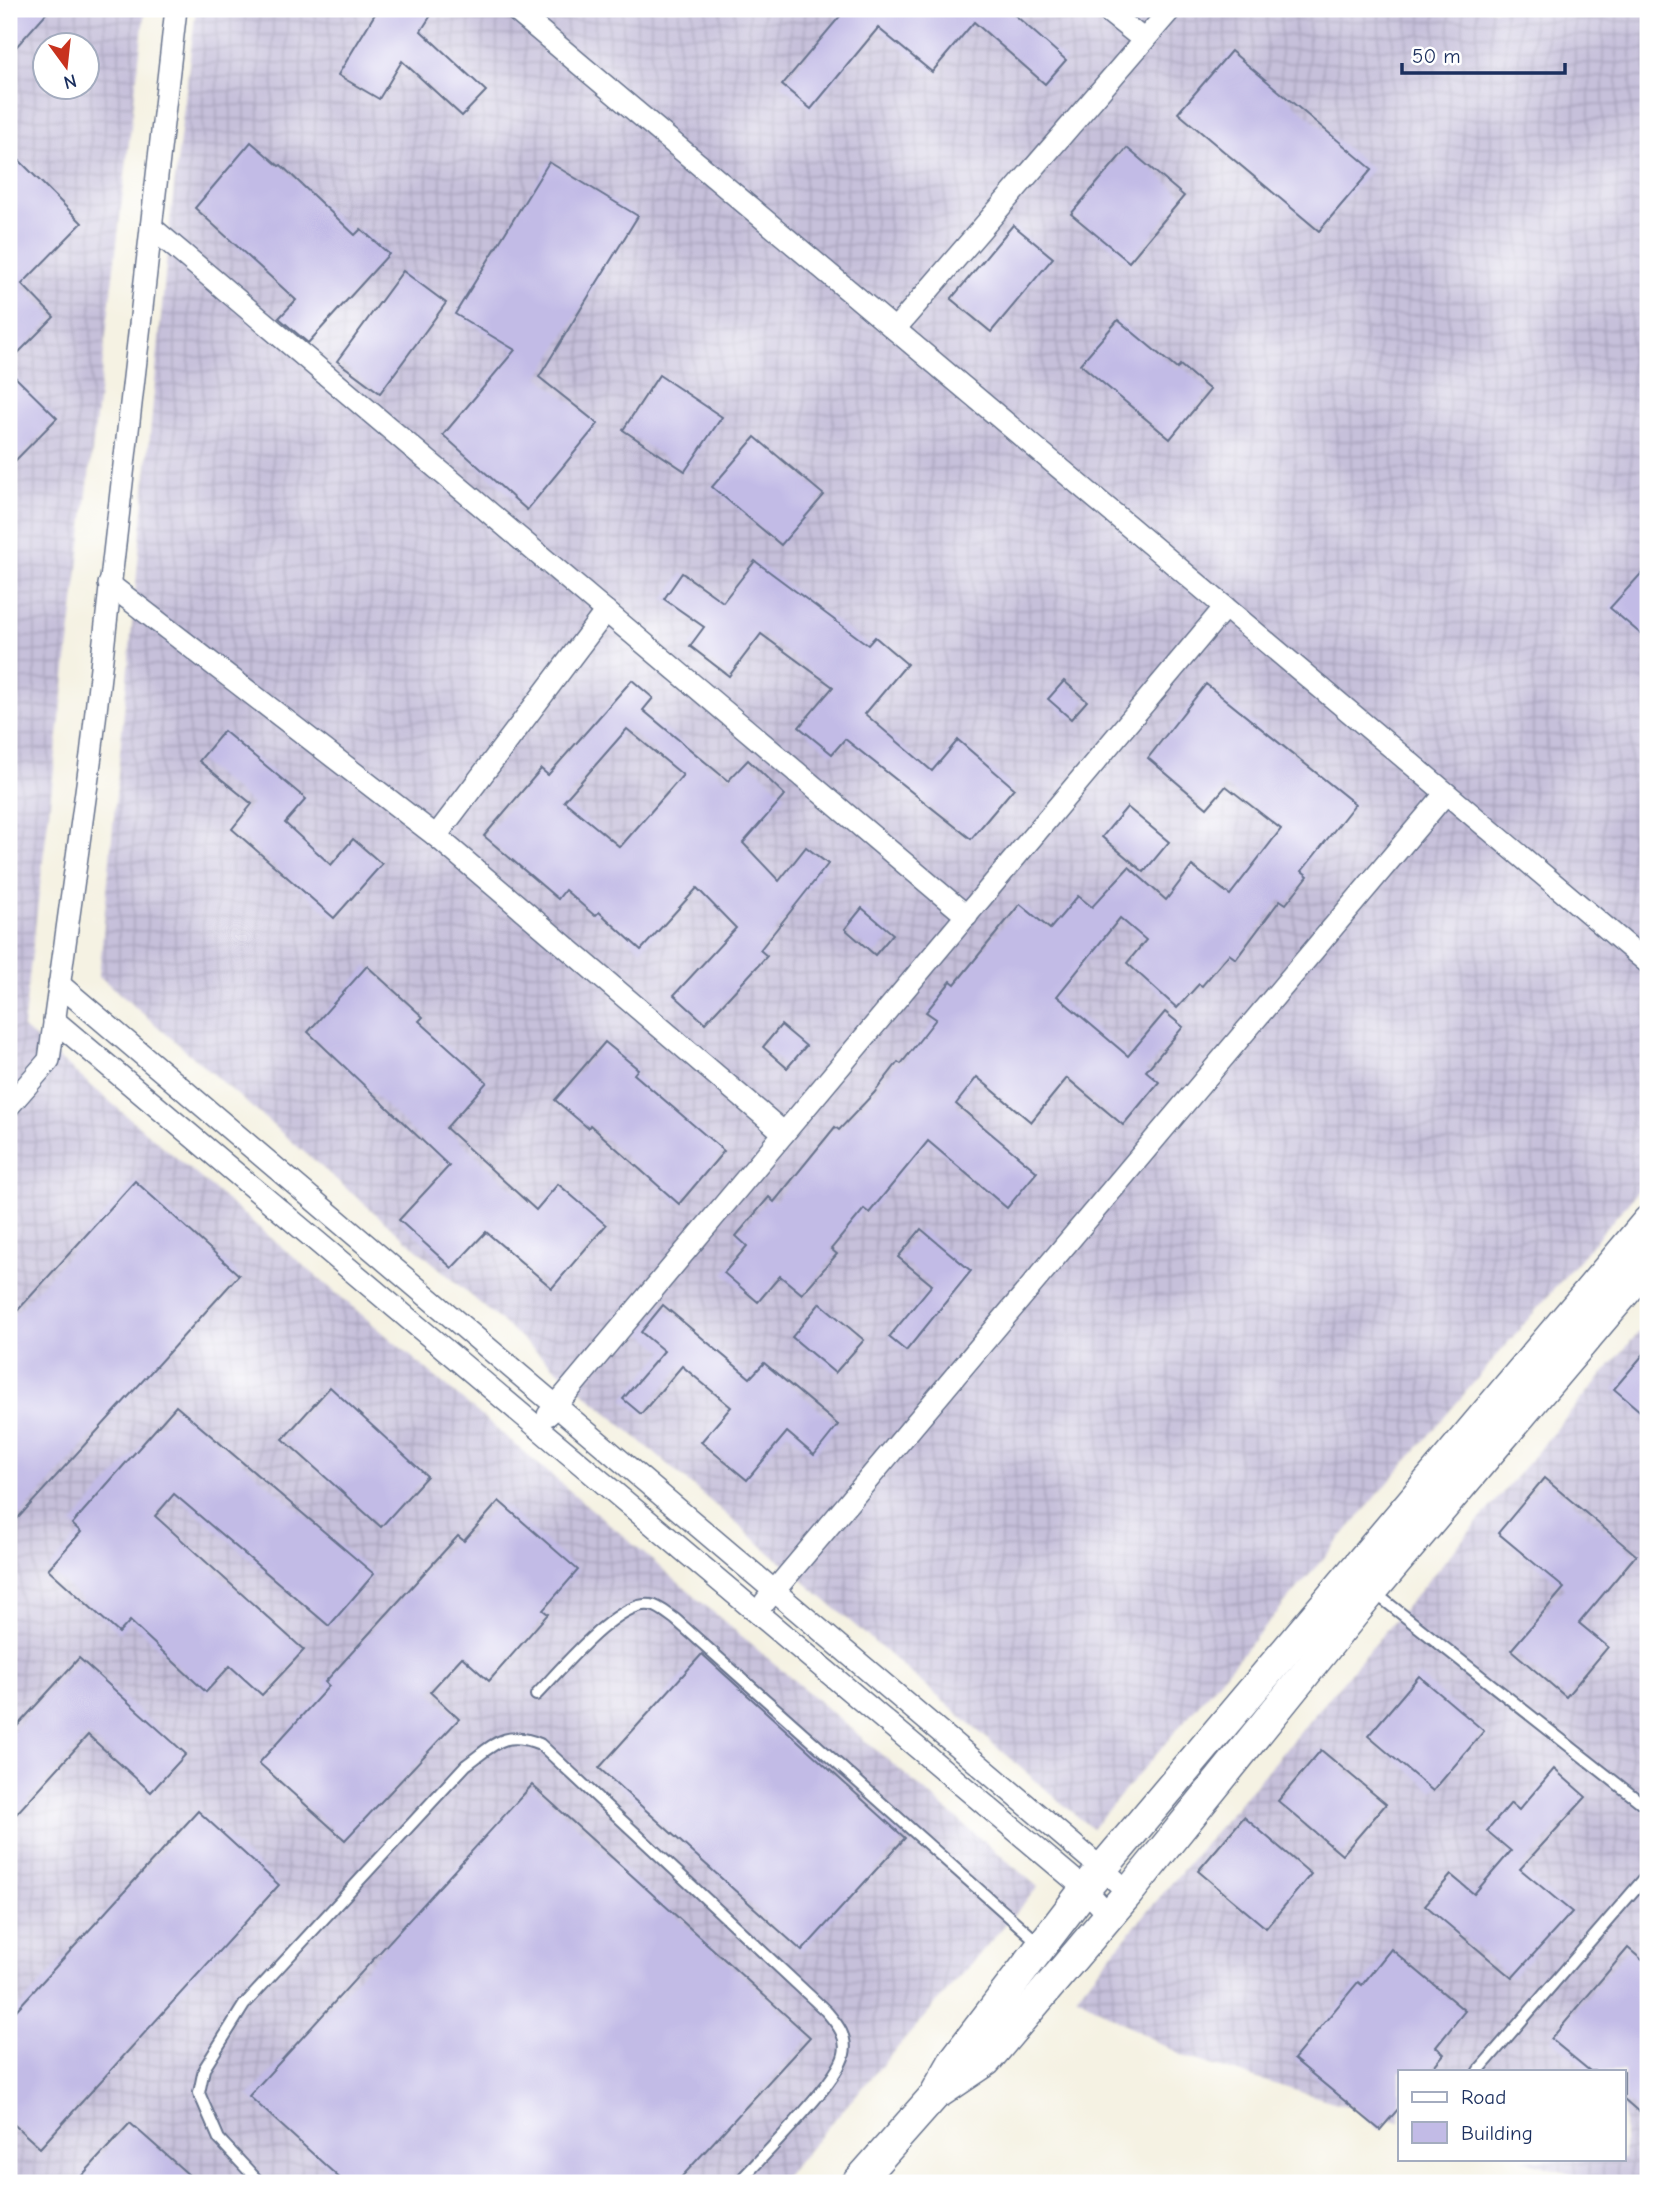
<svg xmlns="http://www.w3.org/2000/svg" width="1657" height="2192" font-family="'Comic Neue',sans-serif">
<defs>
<pattern id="industrial-grid" width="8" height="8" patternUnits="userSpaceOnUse" patternTransform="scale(1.75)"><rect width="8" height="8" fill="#c6c0da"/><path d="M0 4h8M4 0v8" fill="none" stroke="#aaa5be"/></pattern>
</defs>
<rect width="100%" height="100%" fill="#fff"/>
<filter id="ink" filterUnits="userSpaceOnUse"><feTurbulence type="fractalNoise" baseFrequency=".0143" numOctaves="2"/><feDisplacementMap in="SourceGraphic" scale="14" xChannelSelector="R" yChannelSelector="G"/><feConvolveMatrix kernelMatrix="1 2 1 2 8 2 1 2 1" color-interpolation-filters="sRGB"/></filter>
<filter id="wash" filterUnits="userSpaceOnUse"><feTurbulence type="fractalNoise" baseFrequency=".00686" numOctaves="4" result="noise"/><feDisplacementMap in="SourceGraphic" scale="28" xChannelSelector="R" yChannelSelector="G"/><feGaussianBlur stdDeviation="1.57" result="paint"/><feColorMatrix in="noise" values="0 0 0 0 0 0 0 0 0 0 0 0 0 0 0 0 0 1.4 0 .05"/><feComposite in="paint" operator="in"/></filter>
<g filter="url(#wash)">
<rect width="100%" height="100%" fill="#f5f2e3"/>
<g fill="url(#industrial-grid)" fill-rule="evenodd">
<path d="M9 9H145L23 1028 1038 1887 779 2183H9ZM46 46H88V88H46Z"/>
<path d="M196 9H1648V1179L1092 1829 99 976 171 212Z"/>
<path d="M1648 1321V2183H1600L1520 2159H1624V2071H1400V2122L1182 2056 1076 1996Z"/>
</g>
<g id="blocks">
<g fill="#c2bbe6" fill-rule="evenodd">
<path d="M9 9H50L9 55Z"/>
<path d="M378 9H435L421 31 486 91 462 116 402 61 379 99 338 75Z"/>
<path d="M846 9H1008L1066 60 1045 84 974 22 932 72 878 28 811 109 782 85Z"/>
<path d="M1231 51 1372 169 1319 231 1178 113Z"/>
<path d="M251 142 279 166 281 165 355 235 361 229 389 254 308 343 279 318 296 300 195 208Z"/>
<path d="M1127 148 1184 196 1129 262 1071 214Z"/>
<path d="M9 150 82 223 22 284 54 317 9 362Z"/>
<path d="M549 162 638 216 539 377 598 424 527 510 443 435 515 350 455 314Z"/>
<path d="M1013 225 1053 258 991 332 951 299Z"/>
<path d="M403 271 446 303 380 393 337 361Z"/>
<path d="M1118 320 1177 369 1180 365 1210 390 1170 439 1080 364Z"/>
<path d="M9 371 57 418 9 467Z"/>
<path d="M659 375 722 417 685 471 623 430Z"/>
<path d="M755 437 824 495 781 545 712 487Z"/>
<path d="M755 561 868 645 875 637 907 664 865 714 932 771 958 740 1014 788 971 839 845 739 832 754 799 727 833 687 761 634 729 676 690 646 704 627 664 599 682 573 723 602Z"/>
<path d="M1648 566V640L1610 608Z"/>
<path d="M632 680 653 698 643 710 728 781 748 760 785 795 743 843 779 881 806 847 828 864 760 950 767 956 705 1023 674 995 736 928 697 888 641 950 599 912 595 916 565 890 558 899 484 836 541 769 548 775ZM627 729 683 775 620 847 564 801Z"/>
<path d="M1064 681 1087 701 1071 719 1048 699Z"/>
<path d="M1206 684 1355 804 1302 871 1308 876 1286 904 1280 900 1236 959 1229 954 1202 986 1199 984 1177 1008 1127 963 1146 940 1120 918 1057 996 1128 1056 1165 1012 1183 1027 1146 1071 1159 1082 1123 1125 1067 1078 1031 1122 977 1077 956 1104 1037 1172 1007 1208 928 1141 869 1213 864 1209 831 1249 837 1254 802 1294 780 1276 758 1302 724 1273 747 1246 736 1236 769 1197 774 1202 835 1127 839 1130 874 1093 898 1062 901 1064 936 1019 926 1012 951 981 955 984 1020 904 1050 929 1078 896 1092 907 1129 867 1166 900 1192 866 1230 895 1281 829 1226 786 1207 808 1148 758Z"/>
<path d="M224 731 306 799 285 823 331 865 353 839 382 864 334 918 232 829 252 804 199 761Z"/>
<path d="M1127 807 1169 842 1144 872 1102 837Z"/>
<path d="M862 908 893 934 875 955 845 929Z"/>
<path d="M367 966 423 1017 419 1021 487 1082 446 1128 536 1210 558 1184 606 1225 552 1288 486 1232 452 1268 399 1220 449 1166 308 1032Z"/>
<path d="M781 1025 806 1046 787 1068 763 1047Z"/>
<path d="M605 1042 638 1069 634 1074 724 1151 679 1204 590 1125 588 1128 555 1100Z"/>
<path d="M135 1181 239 1275 9 1528V1320Z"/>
<path d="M921 1229 971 1271 906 1351 889 1337 932 1285 898 1257Z"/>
<path d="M820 1303 864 1340 835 1373 792 1337Z"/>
<path d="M663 1305 750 1378 764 1363 838 1425 814 1455 787 1432 747 1480 701 1442 731 1407 682 1366 641 1414 623 1399 664 1351 641 1332Z"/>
<path d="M1648 1349V1418L1614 1389Z"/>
<path d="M330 1387 427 1476 381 1527 283 1439Z"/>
<path d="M176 1406 374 1574 329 1626 174 1494 155 1516 304 1650 262 1695 230 1666 206 1692 130 1621 119 1633 48 1569 81 1532 72 1524Z"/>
<path d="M1544 1478 1636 1555 1579 1623 1608 1647 1566 1697 1511 1650 1564 1588 1498 1533Z"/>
<path d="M499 1501 578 1570 543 1610 548 1614 489 1681 462 1657 430 1692 459 1719 345 1840 259 1763 329 1686 325 1682 458 1536 464 1541Z"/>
<path d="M702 1654 905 1838 802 1951 599 1768Z"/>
<path d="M79 1658 186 1754 151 1792 88 1735 9 1822V1735Z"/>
<path d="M1419 1676 1484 1731 1433 1791 1368 1736Z"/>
<path d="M1321 1750 1386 1804 1342 1855 1278 1801Z"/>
<path d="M1554 1769 1586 1797 1520 1869 1572 1912 1512 1978 1425 1905 1451 1875 1474 1894 1511 1851 1487 1831 1511 1803 1519 1810Z"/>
<path d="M532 1785 810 2037 676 2183H345L249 2096Z"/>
<path d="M198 1811 279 1885 40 2148 9 2120V2018Z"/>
<path d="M1244 1817 1311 1874 1266 1928 1198 1871Z"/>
<path d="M1628 1948 1648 1965V2120L1624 2099V2071H1590L1551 2039Z"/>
<path d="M1391 1949 1465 2011 1436 2047 1444 2054 1430 2071H1400V2107L1380 2130 1294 2059 1358 1982 1362 1985Z"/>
<path d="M130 2123 198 2183H75Z"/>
</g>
</g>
</g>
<g filter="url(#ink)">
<use href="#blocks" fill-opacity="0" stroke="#67738d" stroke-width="2"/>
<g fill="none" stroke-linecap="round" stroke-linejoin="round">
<defs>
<g id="lane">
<path d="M1375 1593 1648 1808"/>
<path d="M536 1695C558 1673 618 1599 651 1605 659 1606 669 1615 675 1619L1040 1944"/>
<path d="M1478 2071 1648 1874"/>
<path d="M260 2183 219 2139 199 2093 204 2069 244 2005 466 1765C494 1745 504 1729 540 1744L826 2011C837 2024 848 2036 844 2054 839 2081 760 2159 738 2183"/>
</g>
<g id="street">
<path d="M514 9 1648 963"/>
<path d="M1105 9 1144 40"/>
<path d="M151 227 967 916"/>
<path d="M895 329 1171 9"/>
<path d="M109 584 436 836 784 1133"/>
<path d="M436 836 606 611"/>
<path d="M59 984 1129 1892"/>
<path d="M54 1020 1085 1889 1108 1914"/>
<path d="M9 1106 49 1060 91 755 176 9"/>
<path d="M548 1415 1225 607"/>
<path d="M765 1602 1446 793"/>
</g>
<g id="secondary">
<path d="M940 2092 986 2061 1129 1892 1372 1591 1648 1265"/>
<path d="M857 2183 934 2096 955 2059 1085 1889 1648 1221"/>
</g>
</defs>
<use href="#lane" stroke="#67738d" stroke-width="14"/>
<use href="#street" stroke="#67738d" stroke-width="24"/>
<use href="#secondary" stroke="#67738d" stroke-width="33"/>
<use href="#lane" stroke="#fff" stroke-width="10"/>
<use href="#street" stroke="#fff" stroke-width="21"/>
<use href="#secondary" stroke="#fff" stroke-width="30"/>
</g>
</g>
<rect width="1657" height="2192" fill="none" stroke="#fff" stroke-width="35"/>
<rect x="1398" y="2070" width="228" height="91" fill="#ffffff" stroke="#a4acbf" stroke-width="2"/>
<rect x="1412" y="2092" width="35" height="10" fill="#ffffff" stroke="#a4acbf" stroke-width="2"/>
<text x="1461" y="2104" font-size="21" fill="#1b2f5e">Road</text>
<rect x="1412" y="2122" width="35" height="21" fill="#c2bbe6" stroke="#a4acbf" stroke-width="2"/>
<text x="1461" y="2140" font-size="21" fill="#1b2f5e">Building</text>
<g transform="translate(66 66) rotate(165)"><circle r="33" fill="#ffffff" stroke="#a4acbf" stroke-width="2"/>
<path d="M0-5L12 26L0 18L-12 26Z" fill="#c8321e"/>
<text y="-10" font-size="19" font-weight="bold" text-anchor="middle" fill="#1b2f5e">N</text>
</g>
<path d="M1402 63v10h163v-10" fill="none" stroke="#1b2f5e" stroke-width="3.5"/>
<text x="1412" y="63" font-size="21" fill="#1b2f5e" stroke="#ffffff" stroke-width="5" paint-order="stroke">50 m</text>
</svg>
